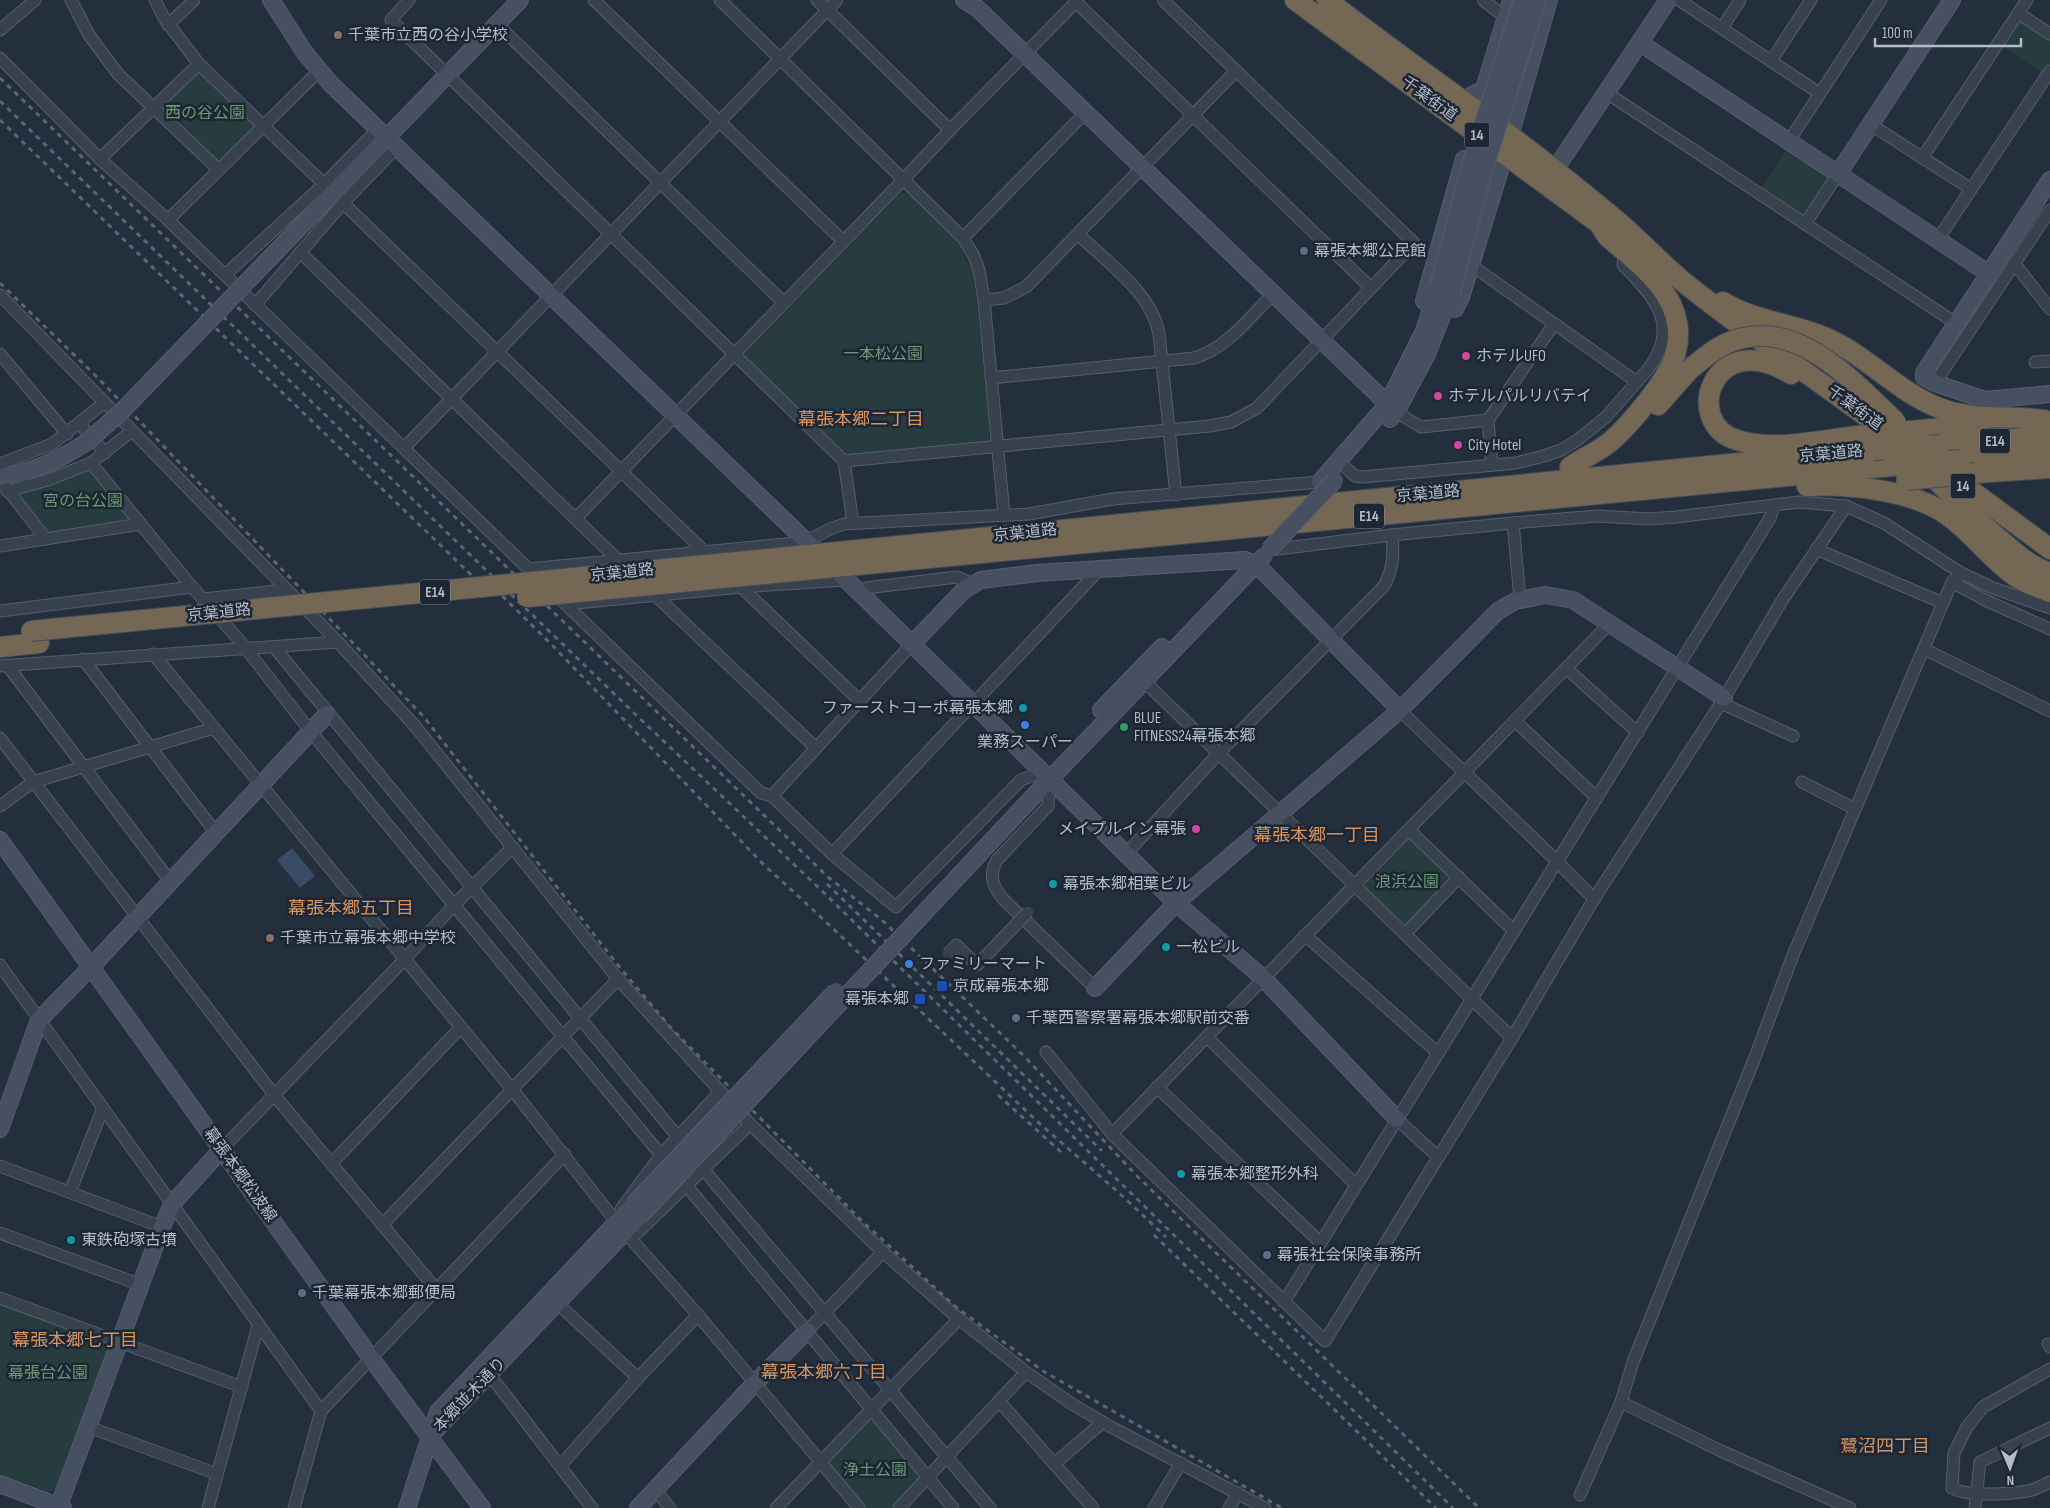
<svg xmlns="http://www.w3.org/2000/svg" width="2050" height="1508" font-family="'Sofia Sans Condensed','Noto Sans JP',sans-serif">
<rect width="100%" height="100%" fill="#242f3e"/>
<g fill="#263c3f">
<path d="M2017 20H2021L2050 39V64L2043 74 2001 45Z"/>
<path d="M196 74H204L253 122V129L222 159 214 160 165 112 164 105Z"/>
<path d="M1787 148 1829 175 1830 179 1807 215H1801L1761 189Z"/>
<path d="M901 193H909L957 242 972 271 977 301 990 438 986 443 851 456 844 454 746 360V353Z"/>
<path d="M86 471 93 472 129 516 126 522 52 533 45 530 18 498 20 491 59 482Z"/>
<path d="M1412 838 1449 874 1451 882 1410 925H1402L1365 889V882L1405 839Z"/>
<path d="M0 1303 107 1344 109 1350 56 1489 49 1492 0 1474Z"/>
<path d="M875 1420 919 1472V1481L895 1508H863L829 1466 828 1459 867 1421Z"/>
</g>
<path fill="#394c67" d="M292 848 315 876 300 888 277 860Z"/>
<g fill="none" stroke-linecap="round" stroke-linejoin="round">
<defs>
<g id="street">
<path d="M71 0 89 35 118 74 218 169"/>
<path d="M155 0 164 18 199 64 324 184"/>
<path d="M409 0 391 20 844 461 853 523"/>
<path d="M594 0 843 241"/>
<path d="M720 0 963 238 974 256 979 270 984 300 1004 515"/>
<path d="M817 0 950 130"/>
<path d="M1074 0 1370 287"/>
<path d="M1483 0 1505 17"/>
<path d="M1679 0 1819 93"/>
<path d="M2018 13 2050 34"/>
<path d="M497 24 784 303"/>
<path d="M168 25 194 0"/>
<path d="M1722 28 1740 0"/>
<path d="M0 30 35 0"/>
<path d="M0 58 100 159 168 220 543 583"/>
<path d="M1771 61 1811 0"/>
<path d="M1607 93 1957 324"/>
<path d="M1870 124 1971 189"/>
<path d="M1789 141 1881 0"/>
<path d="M1922 158 2027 0"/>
<path d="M100 159 199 64"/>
<path d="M343 203 706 553"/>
<path d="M168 220 319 71"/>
<path d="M1805 224 1838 174"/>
<path d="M1079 235C1108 263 1152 293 1159 334L1176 495"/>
<path d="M963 238 1085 113"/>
<path d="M1938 239 2050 71"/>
<path d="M300 252 619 561"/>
<path d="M2014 263 2050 309"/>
<path d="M1471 265 1637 382"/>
<path d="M225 275 324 184 378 129"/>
<path d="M0 295 338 642 415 726 618 979 750 1124 883 1252 959 1319 1026 1372 1072 1404 1111 1427 1265 1508"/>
<path d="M984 300 1004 298 1026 287 1236 71"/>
<path d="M255 305 343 203 396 148"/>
<path d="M0 354 67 434"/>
<path d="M2035 362 2050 361"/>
<path d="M991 378 1194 358C1227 348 1249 318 1273 294"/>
<path d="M1935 383 2050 210"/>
<path d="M1396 412 1421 427 1488 420"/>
<path d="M80 424 105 453"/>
<path d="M405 447 837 0"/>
<path d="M844 461 1210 426 1231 422 1257 408 1414 243 1163 0"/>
<path d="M91 463 192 587 241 642 311 732 454 905 661 1155"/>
<path d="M0 464 52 444 104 403"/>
<path d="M1492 465 1488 420 1554 324"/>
<path d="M1346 468 1355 476 1362 477 1516 463 1544 456 1561 450 1576 441 1606 417 1649 368C1681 325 1654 297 1623 265L1625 251"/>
<path d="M4 485 46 539"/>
<path d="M7 491 48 480 91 463 132 431"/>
<path d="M576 518 904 179 950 130 1078 0"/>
<path d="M0 546 141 524"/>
<path d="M1816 549 1943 603"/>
<path d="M1269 550 1392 535 1513 523"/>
<path d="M529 569 805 542 830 529 844 524 1029 514 1113 499 1320 482"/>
<path d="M1952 582 1987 601 2050 629"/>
<path d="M741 587 860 701"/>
<path d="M555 594 761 793 772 796 832 854 896 907 1021 780 1042 772"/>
<path d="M861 594 866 588 957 577 972 584"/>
<path d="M656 596 816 748"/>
<path d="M204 599 285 590"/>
<path d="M1520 599 1513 523 1598 516 1649 519 1676 517 1799 502 1846 506 1884 523 1961 573 1993 588 2050 608"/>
<path d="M566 604 741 587 845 580"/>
<path d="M0 611 192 587"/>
<path d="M274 647 678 1137"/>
<path d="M1924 649 2050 711"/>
<path d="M153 654 512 1089 617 1223 698 1315 859 1508"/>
<path d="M83 659 216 833"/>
<path d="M7 665 170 881"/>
<path d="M0 666 338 642"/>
<path d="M1566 668 1638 733"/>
<path d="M1145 682 1512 1038"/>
<path d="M1721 703 1793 736"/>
<path d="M1400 710C1464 774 1532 834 1594 899"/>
<path d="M1515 721 1597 798"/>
<path d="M0 738 275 1096 436 1289"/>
<path d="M1050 780 1048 806 997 860C988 876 993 887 1004 900L1095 988"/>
<path d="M1802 782 1853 808"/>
<path d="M772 796 911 645"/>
<path d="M0 806 33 782 214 728"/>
<path d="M1409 830 1514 931"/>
<path d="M832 854 1098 571"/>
<path d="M1126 854 1219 753 1384 586C1393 569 1394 554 1392 535"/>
<path d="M1405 934 1459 877"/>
<path d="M1305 935 1438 1053"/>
<path d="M0 965 321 1411"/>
<path d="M1207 1037 1356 1185"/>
<path d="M1046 1052 1112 1134 1325 1341 1512 1038 1594 899 1721 703 1783 599 1846 506"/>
<path d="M1157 1087 1321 1243"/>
<path d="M1397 1119 1438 1157"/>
<path d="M1112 1134 1610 623"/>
<path d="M222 1149 405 959 454 905 513 847"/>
<path d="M332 1163 461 1027"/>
<path d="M0 1166 162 1227"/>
<path d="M703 1169 990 1508"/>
<path d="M686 1185 953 1508"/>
<path d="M70 1192 103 1108"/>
<path d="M621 1209 661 1155 720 1092"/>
<path d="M382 1225 618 979"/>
<path d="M625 1231 637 1233 750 1124"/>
<path d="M0 1233 141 1285"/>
<path d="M0 1298 242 1387"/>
<path d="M1284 1302 1770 518 1774 506"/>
<path d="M557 1303 638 1378"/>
<path d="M807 1331 883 1252"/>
<path d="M2048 1344 2050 1347"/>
<path d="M2050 1369 1983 1407 1967 1427 1954 1453 1952 1488C1967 1497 2010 1494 2028 1491 2035 1490 2043 1485 2050 1482"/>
<path d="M490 1375 592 1508"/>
<path d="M999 1401 1093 1508"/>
<path d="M1621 1402 1721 1451 1850 1508"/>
<path d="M89 1427 217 1474"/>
<path d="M1054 1464 1103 1422"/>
<path d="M560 1466 638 1378 698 1315"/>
<path d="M655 1489 670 1508"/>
<path d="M1580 1495 1621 1402 1633 1362 1755 1057 1793 955 1943 603 1952 582 1961 573"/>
<path d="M208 1508 258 1326"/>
<path d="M294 1508 321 1411 565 1154"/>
<path d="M776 1508 959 1319"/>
<path d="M899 1508 1026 1372"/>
<path d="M1154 1508 1181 1463"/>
<path d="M1229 1508 1238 1493"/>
<path d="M1975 1508 1980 1462 2050 1428"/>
</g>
<g id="secondary">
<path d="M271 0 305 53 331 84 861 594 1176 903 1263 978 1397 1119"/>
<path d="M964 0 977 8 1396 412"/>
<path d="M1640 43 1988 273"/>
<path d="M1461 101 1484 89 1511 0"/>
<path d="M1510 136 1549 0"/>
<path d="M1554 171 1668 0"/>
<path d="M1838 174 1952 0"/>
<path d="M2050 180 1924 373V377L1935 383 1985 400 2050 394"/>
<path d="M268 260 520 0"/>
<path d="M1424 301 1464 159"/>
<path d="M1455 309 1461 297 1500 170 1504 155V144"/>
<path d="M1390 419 1396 412 1427 354 1452 291"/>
<path d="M0 477C31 473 61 459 87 442"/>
<path d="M1320 482 1387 405 1424 331 1438 287"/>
<path d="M911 645 964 590 981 580 1037 573 1245 560 1256 564 1400 710"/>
<path d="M1101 710 1162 647"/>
<path d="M1028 802 1263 557"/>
<path d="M0 840 371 1358 482 1508"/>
<path d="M1095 988 1176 903 1400 710 1498 611 1515 601 1545 595 1573 600 1724 698"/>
<path d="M0 1129 39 1020 90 968 327 714"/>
<path d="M431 1435 641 1215"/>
<path d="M0 1484 63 1508"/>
<path d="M58 1508 162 1227 172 1204 222 1149"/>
<path d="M407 1508 438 1412 633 1205"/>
<path d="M638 1508 754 1384 807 1331"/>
</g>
<g id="highway">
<path d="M1295 0 1616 236"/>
<path d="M1327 0C1387 47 1449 90 1509 135 1545 162 1581 191 1616 220 1642 242 1664 267 1691 288 1758 341 1830 388 1898 440"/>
<path d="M1723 302C1752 320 1788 323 1819 335 1865 352 1897 393 1942 409 1975 421 2010 415 2044 420"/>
<path d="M1791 374C1713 325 1681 423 1737 440 1775 452 1820 440 1859 436"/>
<path d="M1658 405 1689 370"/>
<path d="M1921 430 1981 425"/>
<path d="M1940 445 2050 436"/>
<path d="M1960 460 2050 452"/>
<path d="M1570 467C1583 458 1597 452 1609 443 1629 426 1668 380 1675 355 1679 342 1679 327 1675 314 1665 282 1632 258 1608 237L1603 230"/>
<path d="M1937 470 1973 492 2050 549"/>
<path d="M1976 473 2050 468"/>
<path d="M1931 475C1953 497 1975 518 1999 539 2015 552 2030 567 2050 573"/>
<path d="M1807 486C1848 484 1913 490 1947 515 1973 533 1992 561 2018 578 2028 584 2040 588 2050 592"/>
<path d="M838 552 1873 450"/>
<path d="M846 566 1892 466"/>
<path d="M0 647 39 643"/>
</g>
</defs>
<use href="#street" stroke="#565f6c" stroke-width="13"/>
<use href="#secondary" stroke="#565f6c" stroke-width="18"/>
<use href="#highway" stroke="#434c59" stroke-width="22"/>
<use href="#street" stroke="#38414e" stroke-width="11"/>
<use href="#secondary" stroke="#465061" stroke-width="16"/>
<use href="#highway" stroke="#746855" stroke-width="20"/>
<g stroke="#5a6575" stroke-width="3" stroke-dasharray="5 5" stroke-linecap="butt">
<path d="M0 78 828 877 883 921 1023 1055 1137 1176 1479 1508"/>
<path d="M0 101 634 713 819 888 1453 1508"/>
<path d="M0 120 491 594"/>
<path d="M0 283 99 379 423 716 621 969 671 1028 862 1221 956 1307 1043 1371 1282 1508"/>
<path d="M488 582 550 643 764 865 808 905 1039 1123 1118 1192 1166 1237"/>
<path d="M827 884 1102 1151"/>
<path d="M998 1095 1061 1152"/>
<path d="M1154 1235 1436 1508"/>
</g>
<defs>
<path id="street-bridge" d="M948 954 956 945 977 965 1028 912"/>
<g id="secondary-bridge">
<path d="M1438 287 1471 162 1522 0"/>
<path d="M1452 291 1484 171 1538 0"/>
<path d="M87 442 121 412 268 260"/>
<path d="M1269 550 1335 480"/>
<path d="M633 1205 836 991"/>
<path d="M641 1215 1028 802"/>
</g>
<g id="highway-bridge">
<path d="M1689 370C1700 361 1711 351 1723 345 1793 311 1851 380 1896 422"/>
<path d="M1859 436 1921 430"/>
<path d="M1873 450 1940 445"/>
<path d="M1892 466 1960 460"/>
<path d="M1906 480 1976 473"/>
<path d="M527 597 846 566"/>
<path d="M31 631 838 552"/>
</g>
</defs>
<use href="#street-bridge" stroke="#565f6c" stroke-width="13" stroke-linecap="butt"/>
<use href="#secondary-bridge" stroke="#565f6c" stroke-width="18" stroke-linecap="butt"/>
<use href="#highway-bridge" stroke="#434c59" stroke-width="22" stroke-linecap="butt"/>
<use href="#street-bridge" stroke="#38414e" stroke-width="11"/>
<use href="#secondary-bridge" stroke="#465061" stroke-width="16"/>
<use href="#highway-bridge" stroke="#746855" stroke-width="20"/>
</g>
<g fill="#8d6e63" stroke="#1d2633" stroke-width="2">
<circle cx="338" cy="35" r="5"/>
<circle cx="270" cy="938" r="5"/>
</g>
<g fill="#5c6f8a" stroke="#1d2633" stroke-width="2">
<circle cx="1304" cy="251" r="5"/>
<circle cx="1016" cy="1018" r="5"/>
<circle cx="1267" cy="1255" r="5"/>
<circle cx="302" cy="1293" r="5"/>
</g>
<g fill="#d1479c" stroke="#1d2633" stroke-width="2">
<circle cx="1466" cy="356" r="5"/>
<circle cx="1438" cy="396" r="5"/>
<circle cx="1458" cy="445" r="5"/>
<circle cx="1196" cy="829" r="5"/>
</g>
<g fill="#0f9aa8" stroke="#1d2633" stroke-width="2">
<circle cx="1023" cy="708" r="5"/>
<circle cx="1053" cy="884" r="5"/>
<circle cx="1166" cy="947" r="5"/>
<circle cx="1181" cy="1174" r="5"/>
<circle cx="71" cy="1240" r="5"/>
</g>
<g fill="#3f7fe0" stroke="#1d2633" stroke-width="2">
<circle cx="1025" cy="725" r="5"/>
<circle cx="909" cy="964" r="5"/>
</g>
<circle fill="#2e9e5b" stroke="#1d2633" stroke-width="2" cx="1124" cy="727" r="5"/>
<g fill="#1a4fb4" stroke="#1d2633" stroke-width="2">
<rect x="936" y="980" width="12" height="12" rx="2.5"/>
<rect x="914" y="993" width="12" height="12" rx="2.5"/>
</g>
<g text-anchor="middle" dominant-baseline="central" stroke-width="5" stroke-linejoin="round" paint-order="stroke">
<g fill="#1d2633" stroke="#878f9c" stroke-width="1">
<rect x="1464.5" y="122.5" width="25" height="25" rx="4"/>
<rect x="1980" y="428.5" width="30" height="25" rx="4"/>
<rect x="1950.5" y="473.5" width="25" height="25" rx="4"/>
<rect x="1354" y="503.5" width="30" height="25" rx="4"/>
<rect x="420" y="579.5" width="30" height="25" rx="4"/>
</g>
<g font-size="15" font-weight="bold" fill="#b4bcc9">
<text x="1477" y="135">14</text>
<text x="1995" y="441">E14</text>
<text x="1963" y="486">14</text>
<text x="1369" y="516">E14</text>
<text x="435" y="592">E14</text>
</g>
<g font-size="16" fill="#b4bcc9" stroke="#1d2633" text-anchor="start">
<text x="348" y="35">千葉市立西の谷小学校</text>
<text x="1314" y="251">幕張本郷公民館</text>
<text x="1476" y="356">ホテルUFO</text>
<text x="1448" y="396">ホテルパルリバテイ</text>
<text x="1468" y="445">City Hotel</text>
<text x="1013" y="708" text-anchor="end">ファーストコーポ幕張本郷</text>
<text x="1134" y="718">BLUE<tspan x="1134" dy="18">FITNESS24幕張本郷</tspan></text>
<text x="1025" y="742" text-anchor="middle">業務スーパー</text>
<text x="1186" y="829" text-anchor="end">メイプルイン幕張</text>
<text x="1063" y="884">幕張本郷相葉ビル</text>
<text x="280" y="938">千葉市立幕張本郷中学校</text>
<text x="1176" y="947">一松ビル</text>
<text x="919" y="964">ファミリーマート</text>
<text x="953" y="986">京成幕張本郷</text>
<text x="909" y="999" text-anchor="end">幕張本郷</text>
<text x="1026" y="1018">千葉西警察署幕張本郷駅前交番</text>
<text x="1191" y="1174">幕張本郷整形外科</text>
<text x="81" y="1240">東鉄砲塚古墳</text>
<text x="1277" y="1255">幕張社会保険事務所</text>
<text x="312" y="1293">千葉幕張本郷郵便局</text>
</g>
<g font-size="16" fill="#b4bcc9" stroke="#1d2633">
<text transform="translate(1429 99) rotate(36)">千葉街道</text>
<text transform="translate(1855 408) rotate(36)">千葉街道</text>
<text transform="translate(1831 454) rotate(-5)">京葉道路</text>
<text transform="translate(1428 494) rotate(-5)">京葉道路</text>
<text transform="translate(1025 533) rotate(-6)">京葉道路</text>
<text transform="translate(622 573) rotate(-6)">京葉道路</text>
<text transform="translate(219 613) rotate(-6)">京葉道路</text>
<text transform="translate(240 1175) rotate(54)">幕張本郷松波線</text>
<text transform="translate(470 1395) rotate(-46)">本郷並木通り</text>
</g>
<g font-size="16" fill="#6b9a76" stroke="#1d2633">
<text x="205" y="113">西の谷公園</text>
<text x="883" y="354">一本松公園</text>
<text x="83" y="501">宮の台公園</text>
<text x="1407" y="882">浪浜公園</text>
<text x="48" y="1373">幕張台公園</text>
<text x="875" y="1470">浄土公園</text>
</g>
<g font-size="18" fill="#d59563" stroke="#1d2633">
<text x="861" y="419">幕張本郷二丁目</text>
<text x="1317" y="835">幕張本郷一丁目</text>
<text x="351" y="908">幕張本郷五丁目</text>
<text x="75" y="1340">幕張本郷七丁目</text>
<text x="824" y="1372">幕張本郷六丁目</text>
<text x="1885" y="1446">鷺沼四丁目</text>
</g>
</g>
<g transform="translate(2010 1468) rotate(178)" stroke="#1d2633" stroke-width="4" paint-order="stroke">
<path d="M0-4L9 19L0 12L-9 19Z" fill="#b4bcc9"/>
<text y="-8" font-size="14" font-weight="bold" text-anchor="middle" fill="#b4bcc9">N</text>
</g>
<path d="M1875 38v8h146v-8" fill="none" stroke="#b4bcc9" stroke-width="2.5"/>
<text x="1882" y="38" font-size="15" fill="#b4bcc9" stroke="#1d2633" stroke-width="4" paint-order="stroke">100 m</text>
</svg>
